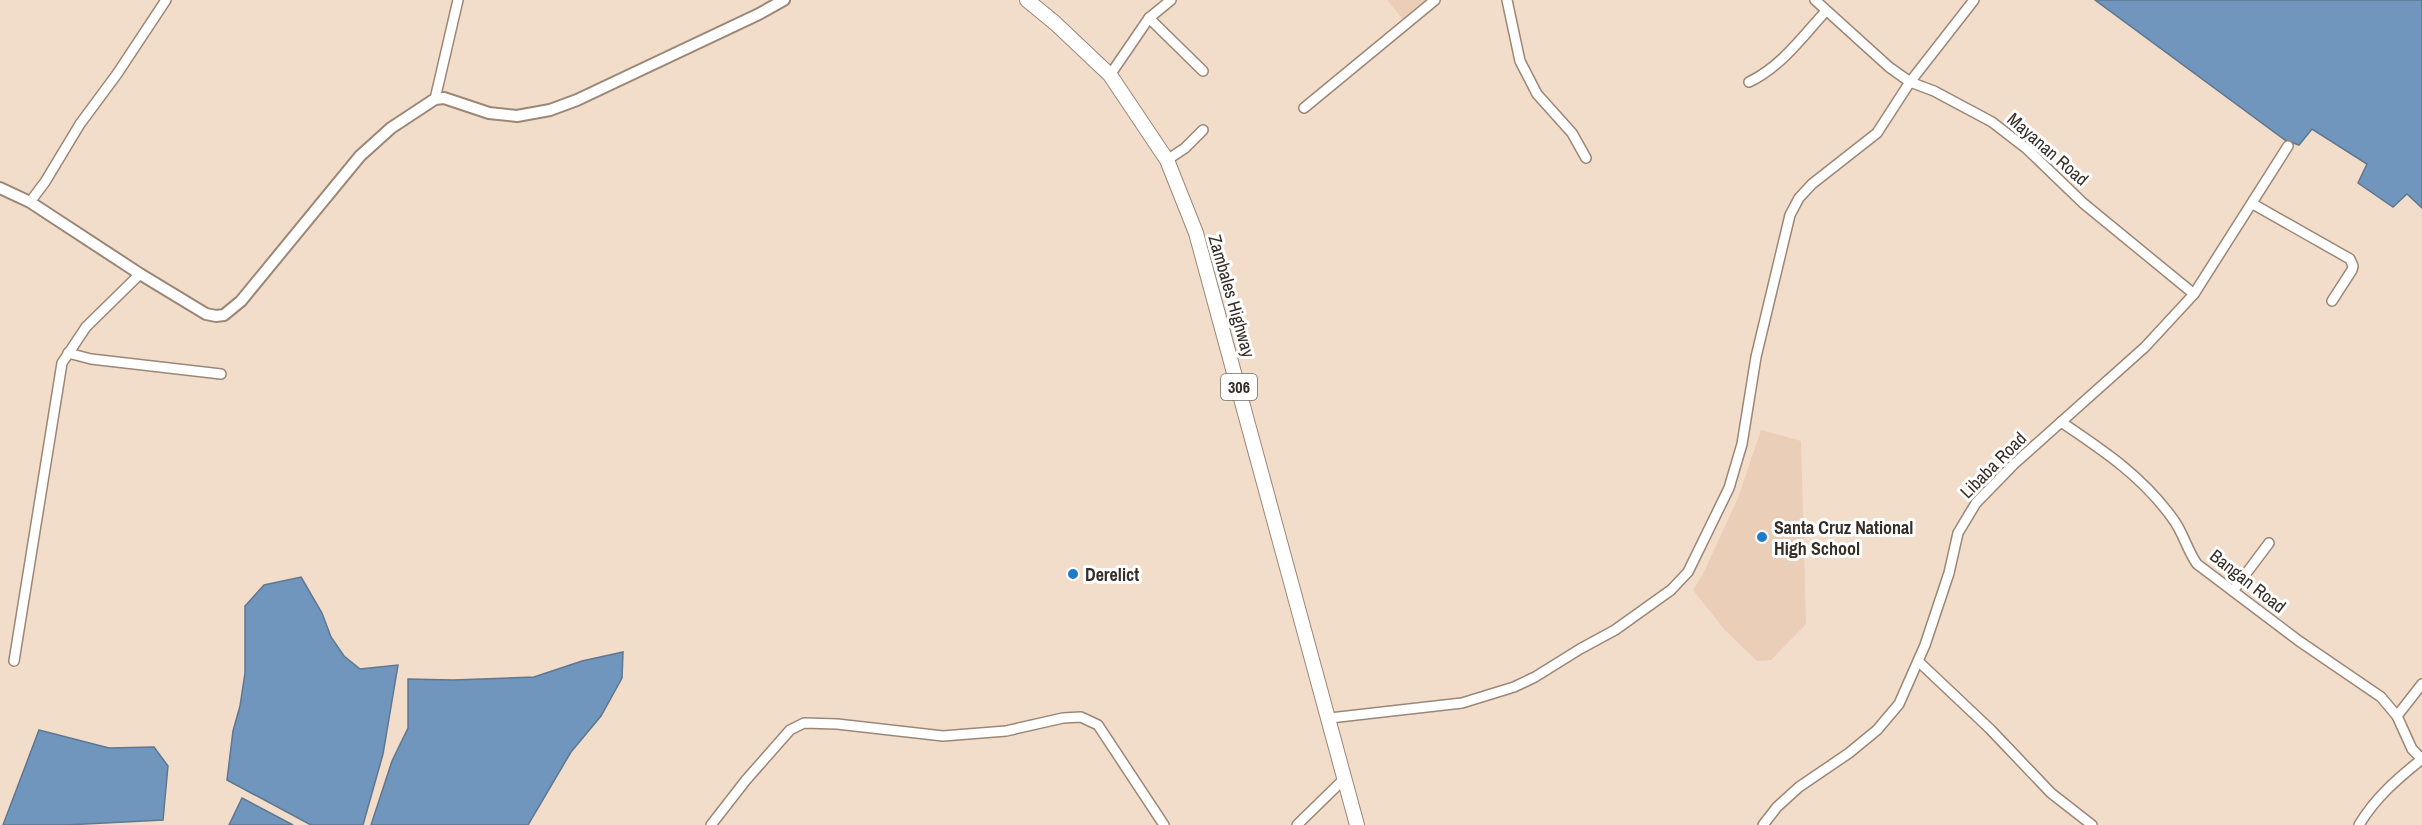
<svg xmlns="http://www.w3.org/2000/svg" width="2422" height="825" font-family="'Archivo Narrow',sans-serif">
<rect width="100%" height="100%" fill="#f2dcca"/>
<g fill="#ebceb8">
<path d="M1387 0H1433L1406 23Z"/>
<path d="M1761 430 1801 441 1806 624 1771 660 1757 661 1725 630 1693 590 1702 576 1738 498Z"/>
</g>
<g fill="#7096bd" stroke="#5f7790" stroke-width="1.5">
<path d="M2095 0H2422V208L2407 194 2393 207 2358 183 2367 164 2312 129 2299 145 2285 140Z"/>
<path d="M301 577 322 613 331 637 344 656 360 669 398 665 383 754 363 825H311L227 780 233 731 240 706 245 673V606L264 585Z"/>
<path d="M623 652 622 678 601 716 571 752 528 825H371L392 761 408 728V679L453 680 534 677 582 661Z"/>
<path d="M39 730 109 748 154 747 168 766 163 820 66 825H3Z"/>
<path d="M242 798 293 825H229Z"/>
</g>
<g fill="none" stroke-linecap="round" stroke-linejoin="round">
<defs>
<g id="minor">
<path d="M1507 0 1520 61 1537 94 1572 133 1586 158"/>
<path d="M1815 0 1889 67 1910 82 1934 91 1992 122 2027 149 2083 203 2194 294"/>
<path d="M1149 18 1203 71"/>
<path d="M1110 75 1149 18 1171 0"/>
<path d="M1749 82C1781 67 1803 36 1826 11"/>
<path d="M435 99 458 0"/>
<path d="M1304 108 1435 0"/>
<path d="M1167 160 1185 148 1203 130"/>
<path d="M30 202 45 182 80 124 117 74 166 0"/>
<path d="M2253 204 2350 259 2353 266 2352 270 2332 301"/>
<path d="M68 353 91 359 221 374"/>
<path d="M2061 422C2104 451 2142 476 2173 519 2183 532 2187 550 2197 564L2299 641 2381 697 2397 716 2412 749 2422 759"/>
<path d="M2233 591 2269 543"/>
<path d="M14 661 62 363 86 327 140 274"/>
<path d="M1918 661 1990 729 2051 793 2092 825"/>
<path d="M2397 716 2422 684"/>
<path d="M1330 718 1462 703 1514 687 1535 677 1580 649 1615 630 1671 590 1688 572 1729 488 1742 444 1756 357 1790 215 1799 198 1812 184 1877 133 1910 82 1974 0"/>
<path d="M711 825 746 780 790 730 804 723 837 724 943 736 1006 731 1063 718 1081 717 1098 725 1164 825"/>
<path d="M1297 825 1344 779"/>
<path d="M1763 825 1777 807 1799 787 1849 753 1877 730 1899 704 1925 645 1949 573 1958 533 1976 503 2014 464 2145 347 2194 294 2288 146"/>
<path d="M2359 825C2375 798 2397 779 2422 759"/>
</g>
<path id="tertiary" d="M0 188 30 202 140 274 206 314 216 316 224 315 241 301 360 156 391 128 435 99 444 98 489 113 517 116 550 110 577 100 759 14 784 0"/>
<path id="primary" d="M1027 0 1055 23 1110 75 1167 160 1196 233 1357 825"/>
</defs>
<use href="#minor" stroke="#9c8777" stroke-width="12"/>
<use href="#tertiary" stroke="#9c8777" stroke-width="14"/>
<use href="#primary" stroke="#9c8777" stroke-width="16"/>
<use href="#minor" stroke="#fff" stroke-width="9"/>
<use href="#tertiary" stroke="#fff" stroke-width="10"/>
<use href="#primary" stroke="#fff" stroke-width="14"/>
</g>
<g fill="#1f7bc8" stroke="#fff" stroke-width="2">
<circle cx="1762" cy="537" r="6"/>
<circle cx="1073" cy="574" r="6"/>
</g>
<g text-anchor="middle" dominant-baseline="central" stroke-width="6" stroke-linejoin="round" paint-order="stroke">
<rect fill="#fff" stroke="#736d68" stroke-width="1.5" x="1221" y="374" width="36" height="26" rx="4.5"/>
<g font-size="16" font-weight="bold" fill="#372e27">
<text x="1239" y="387">306</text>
</g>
<g font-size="18" fill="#372e27" stroke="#fff">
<text transform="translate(2048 149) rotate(41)">Mayanan Road</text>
<text transform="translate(1232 296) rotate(74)">Zambales Highway</text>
<text transform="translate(1993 465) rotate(-45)">Libaba Road</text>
<text transform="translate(2248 581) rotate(38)">Bangan Road</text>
</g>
<g font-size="18" font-weight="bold" fill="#372e27" stroke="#fff" text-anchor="start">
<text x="1774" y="527">Santa Cruz National<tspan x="1774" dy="21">High School</tspan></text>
<text x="1085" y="574">Derelict</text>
</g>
</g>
</svg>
